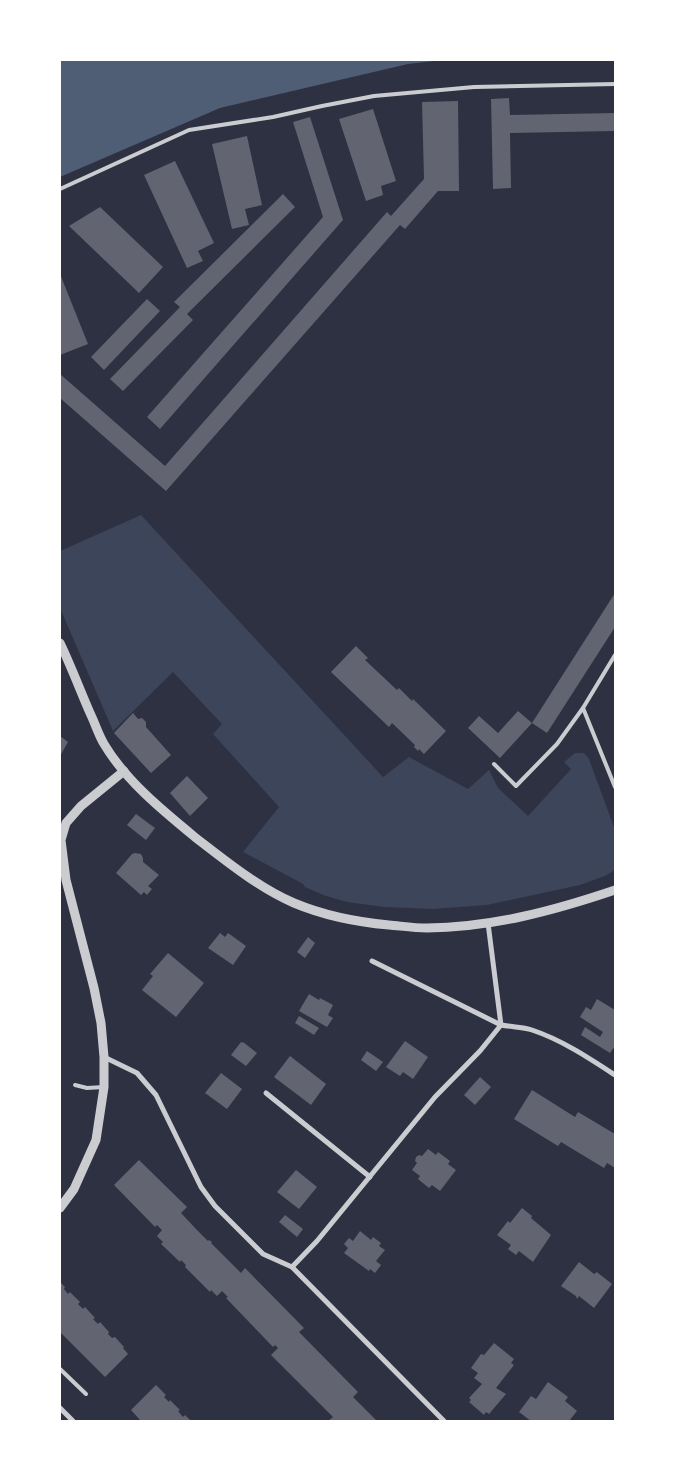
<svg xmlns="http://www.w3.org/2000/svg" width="675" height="1481" font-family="'Roboto Serif',serif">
<rect width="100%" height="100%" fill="#2d3142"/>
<path fill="#3c4559" d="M141 515 383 777 409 757 468 789 489 770 498 788 528 816 571 769 564 762 575 753H584L589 759 615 830V870L605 876 580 885 487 905 433 909 384 907 347 902 323 895 305 887 303 884 243 852 279 807 213 734 222 724 173 672 113 731 60 608V551Z"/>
<path fill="#4f5d75" d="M60 60H443L408 64 220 108 60 177Z"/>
<g fill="#626471">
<path d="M509 98 510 115 615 113V131L510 133 511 188 493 189 491 99Z"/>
<path d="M458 101 459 191H438L405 229 400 225 166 491 60 398V374L165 466 387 212 391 216 424 179 422 102Z"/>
<path d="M373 109 396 181 381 186 383 195 366 201 339 119Z"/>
<path d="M310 117 343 220 160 429 147 417 323 217 293 122Z"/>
<path d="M247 136 262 205 245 209 249 225 232 229 212 144Z"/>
<path d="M175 161 214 243 198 251 203 261 187 268 144 175Z"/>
<path d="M283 194 295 207 187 314 193 320 123 391 110 379 180 307 174 302Z"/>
<path d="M100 207 163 267 139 293 69 226Z"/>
<path d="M60 274 88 344 60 355Z"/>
<path d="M147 299 160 311 104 370 91 357Z"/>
<path d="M615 593V627L547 733 532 723Z"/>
<path d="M356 646 368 658 365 660 397 690 399 688 412 701 413 699 446 731 424 754 419 749 418 751 414 747 415 745 392 723 389 727 331 672Z"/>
<path d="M518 711 532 723 500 758 468 728 479 716 498 733Z"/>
<path d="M133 713 138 719 142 718 146 722V727L171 755 151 773 114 733Z"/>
<path d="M60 736 68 742 60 756Z"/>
<path d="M187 776 208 798 190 816 170 793Z"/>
<path d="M136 814 155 828 146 840 127 825Z"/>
<path d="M135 853 141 854 143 858V862L159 875 148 886 152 889 147 895 144 892 141 895 116 873 132 854Z"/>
<path d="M220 933 225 937 228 933 246 946 233 965 208 948Z"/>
<path d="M308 937 315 943 305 958 297 952Z"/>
<path d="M168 953 204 983 176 1017 142 990 153 976 150 974Z"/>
<path d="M309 994 319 1000 320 998 333 1005 328 1015 333 1018 327 1027 299 1011Z"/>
<path d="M597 999 615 1010V1046L610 1053 581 1035 585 1027 600 1037 603 1032 580 1017 586 1007 591 1010Z"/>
<path d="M299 1016 319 1028 314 1035 295 1023Z"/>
<path d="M405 1041 428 1057 413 1079 403 1072 400 1076 386 1067Z"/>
<path d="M241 1042 242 1043 243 1042 257 1053 246 1066 231 1055Z"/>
<path d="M367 1051 383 1062 376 1071 361 1060Z"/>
<path d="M290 1056 326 1084 311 1105 274 1077Z"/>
<path d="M221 1073 242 1089 227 1109 205 1093Z"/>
<path d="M480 1077 491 1087 475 1105 464 1095Z"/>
<path d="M532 1090 575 1117 578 1112 615 1134V1168L607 1163 604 1168 561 1142 558 1146 514 1119Z"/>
<path d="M428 1149 436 1155 438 1152 450 1161 448 1164 456 1170 440 1191 432 1185 429 1188 418 1179 420 1176 412 1170 417 1163 415 1161 416 1157 419 1155 422 1156Z"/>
<path d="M139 1160 187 1207 181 1213 196 1229 208 1241 209 1240 212 1242 211 1243 241 1273 245 1268 304 1328 299 1332 358 1392 353 1397 377 1421H328L333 1417 271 1355 278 1348 275 1345 273 1347 226 1298 228 1297 222 1291 217 1296 211 1290 210 1292 185 1267 186 1265 181 1260 180 1262 161 1244 163 1242 157 1236 162 1230 157 1225 155 1227 114 1185Z"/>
<path d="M296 1170 317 1187 299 1209 277 1192Z"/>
<path d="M522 1208 532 1216 531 1218 551 1235 533 1262 519 1251 516 1255 508 1249 511 1245 497 1235 508 1221 510 1223Z"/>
<path d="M285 1215 303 1229 297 1237 279 1222Z"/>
<path d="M360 1231 371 1240 373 1237 381 1243 379 1246 385 1250 376 1261 381 1265 375 1273 370 1269 369 1271 344 1253 348 1248 344 1244 349 1238 353 1241Z"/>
<path d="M579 1262 594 1274 597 1272 598 1273 612 1284 594 1308 579 1296 577 1299 576 1296 561 1286Z"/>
<path d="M60 1282 65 1287 64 1289 68 1294 70 1292 80 1302 78 1304 83 1309 85 1307 86 1308 95 1318 93 1319 98 1324 100 1322 109 1332 108 1334 112 1338 115 1337 124 1347 123 1348 128 1354 105 1377 60 1332Z"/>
<path d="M494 1343 514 1359 511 1363 514 1365 496 1388 506 1394 489 1414 486 1412 484 1415 469 1402 471 1400 469 1398 482 1384 474 1378 478 1373 471 1368 481 1354 484 1355Z"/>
<path d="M548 1382 568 1397 565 1401 577 1411 569 1421H531L519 1412 531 1396 536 1399Z"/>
<path d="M156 1385 166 1395 164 1397 169 1402 170 1400 180 1410 178 1411 183 1417 185 1415 191 1421H141L131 1410Z"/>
</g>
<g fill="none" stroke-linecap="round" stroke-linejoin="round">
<g stroke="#caccd0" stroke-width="4">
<path d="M60 189 189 130 273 117 322 106 374 96 474 87 615 84"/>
<path d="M583 708 615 655"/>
<path d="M494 764 516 786 557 744 583 708 615 787"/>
<path d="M75 1085 87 1088 104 1087"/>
<path d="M60 1369 86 1394"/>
</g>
<g stroke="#caccd0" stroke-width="5">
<path d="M488 923 501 1025C511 1027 523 1027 532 1030 562 1040 589 1058 615 1075"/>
<path d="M104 1057 137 1073 156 1095 201 1187 215 1206 263 1254 292 1267 444 1421"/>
<path d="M266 1093 370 1177"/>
<path d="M292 1267 317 1241 435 1097 480 1051 501 1025 372 961"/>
<path d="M60 1408 73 1421"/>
</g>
<g stroke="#caccd0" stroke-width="9">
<path d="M60 643C71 666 80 690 90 713 95 723 98 734 104 744 126 781 163 811 196 838 226 861 259 888 294 903 325 916 356 922 389 925 401 926 414 928 427 928 493 927 553 911 615 890"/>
<path d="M60 1208 74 1189 96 1140 104 1087V1057L101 1023 94 988 66 880 61 840 66 823 81 806 124 771"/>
</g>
</g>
<rect width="675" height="1481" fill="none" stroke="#ffffff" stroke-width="122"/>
</svg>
